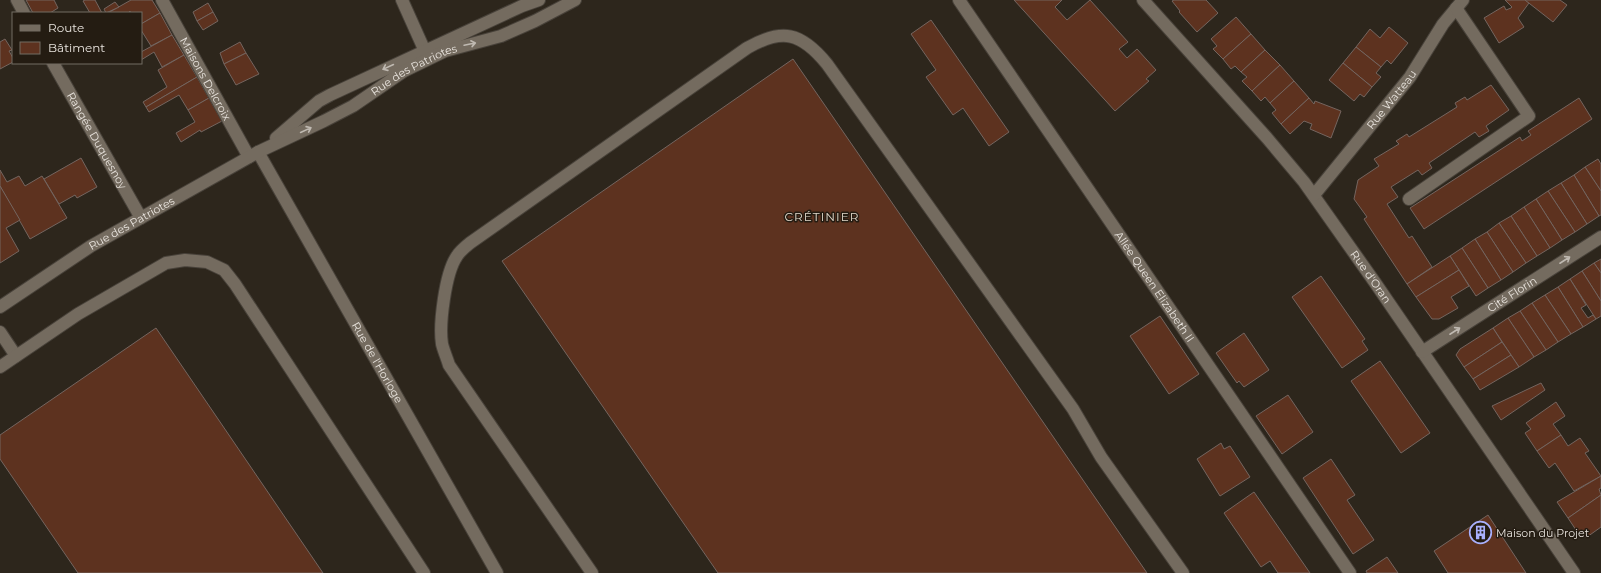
<svg xmlns="http://www.w3.org/2000/svg" width="1601" height="573" font-family="Montserrat,sans-serif">
<rect width="100%" height="100%" fill="#2d261c"/>
<g fill="#5d321f" stroke="#74655f">
<path d="M26 0H54L58 8 50 13H33Z"/>
<path d="M85 0H95L102 13H90L83 1Z"/>
<path d="M131 0H152L160 13 141 24V13H131L130 11 128 13H108Z"/>
<path d="M1014 0H1062L1055 7 1067 20 1090 0 1128 42 1119 49 1127 58 1137 49 1156 70 1146 79 1149 81 1115 111Z"/>
<path d="M1174 0H1206L1218 13 1197 32 1179 12 1180 11 1172 1Z"/>
<path d="M1505 0H1525L1529 3 1518 18 1524 27 1499 43 1484 18 1504 6 1506 10 1511 8 1512 7Z"/>
<path d="M1525 0H1560L1567 5 1553 22Z"/>
<path d="M115 2 119 7 106 13 104 9Z"/>
<path d="M208 3 213 12 197 21 193 12Z"/>
<path d="M213 12 218 21 203 30 197 21Z"/>
<path d="M160 13 172 35 151 46 141 30V24Z"/>
<path d="M1236 17 1251 34 1223 59 1213 49 1217 46 1211 39Z"/>
<path d="M931 20 1009 132 989 146 963 108 953 115 926 77 936 70 911 34Z"/>
<path d="M1389 27 1408 43 1391 64 1387 60 1381 67 1356 47 1370 29 1380 38Z"/>
<path d="M1251 34 1265 50 1241 72 1235 66 1231 69 1223 59Z"/>
<path d="M172 35 184 55 162 67 154 52 141 60V52Z"/>
<path d="M5 39 12 50 9 51 13 58V62L0 69V42Z"/>
<path d="M240 42 246 53 224 64 220 53Z"/>
<path d="M1356 47 1381 67 1376 73 1381 77 1372 87 1343 63Z"/>
<path d="M1265 50 1280 65 1252 91 1242 81 1247 77 1241 72Z"/>
<path d="M246 53 259 74 236 85 224 64Z"/>
<path d="M184 55 197 77 146 107 143 102 167 87 158 70Z"/>
<path d="M793 59 1147 573H718L502 261Z"/>
<path d="M1343 63 1372 87 1364 97 1360 94 1354 101 1329 80Z"/>
<path d="M1280 65 1294 81 1270 103 1265 97 1261 101 1252 91Z"/>
<path d="M197 77 209 98 188 110 179 95 149 112 146 107Z"/>
<path d="M1294 81 1309 98 1281 124 1272 113 1276 110 1270 103Z"/>
<path d="M1491 85 1509 110 1486 126 1489 131 1479 137 1475 132 1429 163 1432 168 1422 175 1418 170 1391 187 1398 197 1387 204 1409 238 1412 236 1432 267 1407 284 1364 219 1367 217 1354 199 1358 180 1379 166 1374 159 1399 144 1396 141 1407 134 1409 137 1457 107 1455 103 1465 97 1467 100Z"/>
<path d="M209 98 222 121 201 132 200 130 181 142 176 133 195 122 188 110Z"/>
<path d="M1309 98 1314 104 1315 101 1341 111 1331 138 1310 129 1312 124 1304 121 1290 134 1281 124Z"/>
<path d="M1579 98 1592 119 1424 229 1410 208 1520 137 1522 141 1531 135 1528 131Z"/>
<path d="M81 158 97 187 77 198 75 195 59 204 44 179Z"/>
<path d="M1598 159 1601 164V191L1585 167Z"/>
<path d="M1585 167 1601 191V215L1599 216 1574 175Z"/>
<path d="M0 170 7 182 19 176 25 186 42 176 67 218 30 239 0 186Z"/>
<path d="M1574 175 1599 216 1587 224 1561 183Z"/>
<path d="M1561 183 1587 224 1575 232 1548 191Z"/>
<path d="M0 186 20 220 6 228 19 251 0 263Z"/>
<path d="M1548 191 1575 232 1562 240 1536 199Z"/>
<path d="M1536 199 1562 240 1550 248 1524 207Z"/>
<path d="M1524 207 1550 248 1537 256 1511 216Z"/>
<path d="M1511 216 1537 256 1526 263 1499 223Z"/>
<path d="M1499 223 1526 263 1513 272 1487 232Z"/>
<path d="M1487 232 1513 272 1501 280 1475 239Z"/>
<path d="M1475 239 1501 280 1488 288 1462 248Z"/>
<path d="M1462 248 1488 288 1476 296 1450 256Z"/>
<path d="M1450 256 1459 270 1416 297 1407 284Z"/>
<path d="M1601 259V273L1594 263Z"/>
<path d="M1594 263 1601 273V301L1582 271Z"/>
<path d="M1459 270 1469 286 1451 297 1458 308 1439 319H1432L1416 297Z"/>
<path d="M1582 271 1601 301V316L1596 319 1570 279Z"/>
<path d="M1321 276 1365 339 1362 341 1368 350 1342 368 1292 297Z"/>
<path d="M1570 279 1586 305 1581 308 1588 318 1593 315 1596 319 1583 327 1558 287Z"/>
<path d="M1558 287 1583 327 1571 334 1545 295Z"/>
<path d="M1545 295 1571 334 1558 342 1532 303Z"/>
<path d="M1532 303 1558 342 1546 350 1520 311Z"/>
<path d="M1520 311 1546 350 1534 357 1508 318Z"/>
<path d="M1160 316 1199 374 1169 394 1130 336Z"/>
<path d="M1508 318 1534 357 1519 367 1493 328Z"/>
<path d="M156 328 323 573H78L0 459V435Z"/>
<path d="M1493 328 1502 342 1464 367 1456 355 1460 349Z"/>
<path d="M1244 333 1269 370 1244 387 1239 381 1237 383 1216 353Z"/>
<path d="M1502 342 1511 355 1473 379 1464 367Z"/>
<path d="M1511 355 1519 367 1480 390 1473 379Z"/>
<path d="M1380 361 1430 433 1401 453 1351 381Z"/>
<path d="M1541 383 1545 390 1501 420 1492 406Z"/>
<path d="M1288 395 1313 432 1282 454 1256 416Z"/>
<path d="M1556 402 1565 416 1553 424 1561 435 1537 451 1525 433 1531 429 1526 423Z"/>
<path d="M1561 435 1568 446 1580 438 1589 451 1585 453 1601 476 1574 491 1555 463 1549 468 1537 451Z"/>
<path d="M1221 443 1224 449 1230 446 1250 477 1220 496 1197 459Z"/>
<path d="M1331 459 1355 495 1347 500 1374 540 1353 554 1303 478Z"/>
<path d="M1601 476V488L1599 489 1601 495 1568 518 1557 502Z"/>
<path d="M1254 492 1310 573H1278L1270 561 1261 567 1224 513Z"/>
<path d="M1601 495V527L1587 537 1580 536 1568 518Z"/>
<path d="M1488 515 1526 573H1448L1434 551Z"/>
<path d="M1387 557 1398 573H1367L1366 571Z"/>
</g>
<g fill="none" stroke-linecap="round" stroke-linejoin="round">
<defs>
<g id="minor">
<path d="M17 0 24 13"/>
<path id="s1" d="M162 0 249 157"/>
<path d="M402 0 428 58"/>
<path id="s2" d="M959 0 1350 573"/>
<path id="s3" d="M1143 0 1267 138 1304 182 1376 284 1574 573"/>
<path id="s4" d="M53 63 141 218"/>
<path d="M276 138 319 101 330 95 522 6 539 0"/>
<path id="s5" d="M258 152 497 573"/>
<path id="s6" d="M1314 195 1410 77 1443 24 1463 0"/>
<path d="M1409 199 1529 116 1456 8"/>
<path id="s7" d="M0 307 91 246 258 152 324 121 353 106 404 71 445 51 501 36 535 21 575 0"/>
<path d="M0 332 16 356"/>
<path id="s8" d="M1422 352 1601 237"/>
<path d="M0 367 78 314 166 263 185 260 207 262 224 270 235 284 424 573"/>
<path d="M592 573 449 365C447 358 444 352 442 344 439 325 445 273 457 256 460 251 465 247 470 243L747 48C782 28 801 32 827 64L1073 409 1101 457 1183 573"/>
</g>
</defs>
<use href="#minor" stroke="#48423a" stroke-width="14"/>
<use href="#minor" stroke="#746b5f" stroke-width="12"/>
</g>
<defs><path id="oneway-shaft" d="M-6 0H5M1.5-3L5.5 0L1.5 3" fill="none" stroke-width="1.6" stroke-linecap="round" stroke-linejoin="round"/></defs>
<g stroke="#bfb9b1">
<use href="#oneway-shaft" transform="translate(470 44) rotate(-12)"/>
<use href="#oneway-shaft" transform="translate(388 67) rotate(155)"/>
<use href="#oneway-shaft" transform="translate(306 130) rotate(-25)"/>
<use href="#oneway-shaft" transform="translate(1565 260) rotate(-33)"/>
<use href="#oneway-shaft" transform="translate(1455 331) rotate(-33)"/>
</g>
<defs>
<symbol id="building-ring" viewBox="-11 -11 22 22"><circle r="9.5" fill="#241c12" stroke="#a9b0fc" stroke-width="1.5"/><path d="M-4-6H4V6H1V3H-1V6H-4ZM-2.5-4.3h1.7v1.8h-1.7ZM.8-4.3h1.7v1.8H.8ZM-2.5-1h1.7V.8h-1.7ZM.8-1h1.7V.8H.8Z" fill="#a9b0fc"/></symbol>
</defs>
<g fill-rule="evenodd">
<use href="#building-ring" x="1468" y="520" width="25" height="25"/>
</g>
<g text-anchor="middle" dominant-baseline="central" stroke-width="3" stroke-linejoin="round" paint-order="stroke">
<g font-size="11" fill="#e8e3dd" stroke="#241c12">
<text stroke="none"><textPath href="#s7" startOffset="478">Rue des Patriotes</textPath></text>
<text stroke="none"><textPath href="#s1" startOffset="90">Maisons Delcroix</textPath></text>
<text stroke="none"><textPath href="#s6" startOffset="123">Rue Watteau</textPath></text>
<text stroke="none"><textPath href="#s4" startOffset="89">Rangée Duquesnoy</textPath></text>
<text stroke="none"><textPath href="#s7" startOffset="156">Rue des Patriotes</textPath></text>
<text stroke="none"><textPath href="#s3" startOffset="359">Rue d'Oran</textPath></text>
<text stroke="none"><textPath href="#s2" startOffset="347">Allée Queen Elizabeth II</textPath></text>
<text stroke="none"><textPath href="#s8" startOffset="107">Cité Florin</textPath></text>
<text stroke="none"><textPath href="#s5" startOffset="242">Rue de l'Horloge</textPath></text>
</g>
<g font-size="11" fill="#e8e3dd" stroke="#241c12" text-anchor="start">
<text x="1496" y="533">Maison du Projet</text>
</g>
<g font-size="12" letter-spacing="1" fill="#e2d8ca" stroke="#241c12">
<text x="822" y="216">CRÉTINIER</text>
</g>
</g>
<rect x="12" y="12" width="130" height="52" fill="#241c12" stroke="#726c63"/>
<rect x="20" y="25" width="20" height="6" fill="#746b5f" stroke="#726c63"/>
<text x="48" y="32" font-size="12" fill="#e8e3dd">Route</text>
<rect x="20" y="42" width="20" height="12" fill="#5d321f" stroke="#726c63"/>
<text x="48" y="52" font-size="12" fill="#e8e3dd">Bâtiment</text>
</svg>
